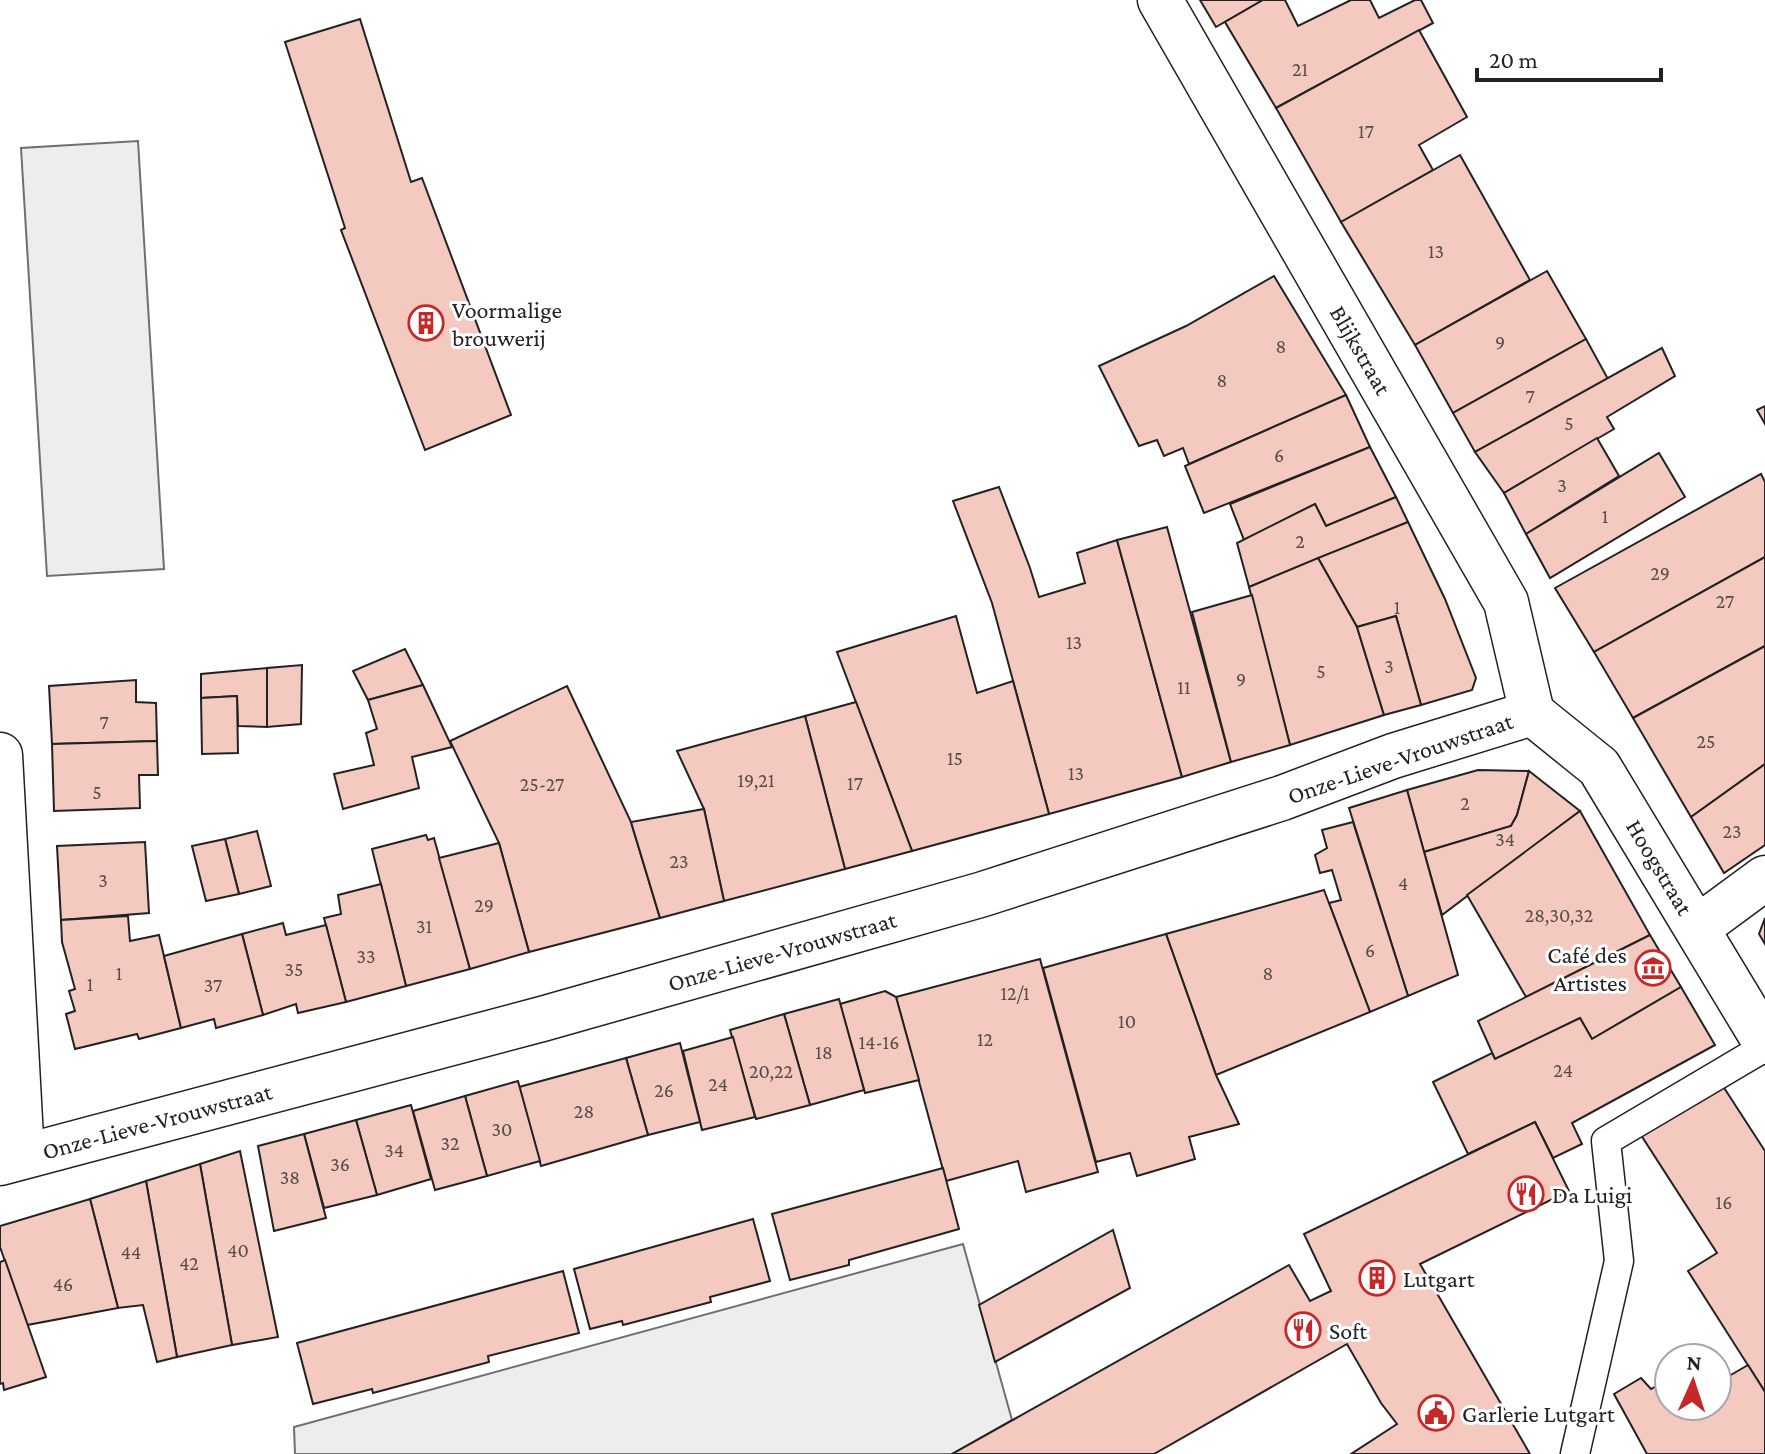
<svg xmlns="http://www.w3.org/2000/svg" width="1765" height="1454" font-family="'Crimson Pro',serif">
<rect width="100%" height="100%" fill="#fff"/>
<g fill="#ededed" stroke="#6f6f6f" stroke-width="2">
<path d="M138 141 164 569 47 576 21 148Z"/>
<path d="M963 1244 1012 1420 952 1454H295L294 1427Z"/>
</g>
<g fill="#f3c9c0" stroke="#222" stroke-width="2">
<path d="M1200 0H1263L1216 27Z"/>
<path d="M1263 0H1285L1298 26 1351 0H1370L1379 18 1415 0H1421L1433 23 1276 108 1225 22Z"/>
<path d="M360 19 411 182 422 178 511 415 425 450 341 230 345 228 285 42Z"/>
<path d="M1419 30 1467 117 1419 145 1433 170 1341 222 1276 108Z"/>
<path d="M1460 155 1530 280 1415 345 1341 222Z"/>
<path d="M1547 271 1586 339 1453 413 1415 345Z"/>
<path d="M1274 276 1346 395 1189 464 1183 448 1164 456 1157 440 1139 446 1099 366 1186 326Z"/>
<path d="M1586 339 1608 379 1475 452 1453 413Z"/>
<path d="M1662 348 1675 376 1607 417 1614 429 1504 493 1475 452Z"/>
<path d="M1346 395 1370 447 1204 513 1185 466Z"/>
<path d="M1765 406V424L1757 410Z"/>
<path d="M1597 438 1619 476 1526 534 1504 493Z"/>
<path d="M1370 447 1396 497 1326 526 1315 504 1244 540 1230 504Z"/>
<path d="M1659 453 1685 497 1550 578 1526 534Z"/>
<path d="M1761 474 1765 482V557L1594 652 1555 588Z"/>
<path d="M999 487 1030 568 1039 597 1085 583 1077 553 1117 540 1182 777 1049 814 992 603 953 501Z"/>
<path d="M1396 497 1408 522 1249 587 1237 543 1315 504 1326 526Z"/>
<path d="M1408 522 1445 599 1476 678 1472 690 1421 705 1396 616 1357 627 1318 558Z"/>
<path d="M1167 527 1231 762 1182 777 1117 540Z"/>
<path d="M1765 557V646L1633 718 1594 652Z"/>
<path d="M1318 558 1357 627 1384 715 1290 745 1249 587Z"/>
<path d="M1252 595 1290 745 1231 762 1192 612Z"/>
<path d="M956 616 977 693 1013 681 1049 814 912 851 837 652Z"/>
<path d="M1396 616 1421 705 1384 715 1357 627Z"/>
<path d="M1765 646V764L1691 817 1633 718Z"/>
<path d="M405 649 423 685 368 700 353 671Z"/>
<path d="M302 665 301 724 267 727V668Z"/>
<path d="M267 668V727L238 726 237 696 201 698V674Z"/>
<path d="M136 680V702L156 703 157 741 52 744 49 686Z"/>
<path d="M423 685 452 747 412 757 419 788 343 809 334 774 374 765 366 733 377 729 368 700Z"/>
<path d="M567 686 631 822 660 918 529 952 499 843 450 741Z"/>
<path d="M237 696 238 753 202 754 201 698Z"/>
<path d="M856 702 912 851 845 869 805 716Z"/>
<path d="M805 716 845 869 724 901 704 809 677 751Z"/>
<path d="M157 741 158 775H139L140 808 54 811 52 744Z"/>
<path d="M1765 764V845L1724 873 1691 817Z"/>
<path d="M1478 770 1529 771 1517 815 1511 826 1424 852 1407 790Z"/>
<path d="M1529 771 1580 811 1442 915 1424 852 1511 826 1517 815Z"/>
<path d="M1407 790 1458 975 1408 996 1349 808Z"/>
<path d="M704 809 724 901 660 918 631 822Z"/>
<path d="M1580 811 1650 935 1526 997 1467 895Z"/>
<path d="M1353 822 1408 996 1370 1012 1329 903 1341 900 1332 870 1320 873 1315 855 1327 848 1322 830Z"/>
<path d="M257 831 271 886 239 894 225 839Z"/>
<path d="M426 835 428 840 434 838 470 969 406 986 372 849Z"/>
<path d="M225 839 239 894 206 901 192 846Z"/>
<path d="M145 842 149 913 61 920 57 846Z"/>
<path d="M499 843 529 952 470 969 439 858Z"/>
<path d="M381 884 406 986 346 1002 324 918 341 914 338 895Z"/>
<path d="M1324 890 1370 1012 1216 1075 1166 934Z"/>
<path d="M128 916 130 941 159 935 181 1028 139 1039 137 1034 75 1049 66 1014 75 1011 69 991 75 989 62 942 61 920Z"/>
<path d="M1765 918V944L1759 934Z"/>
<path d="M283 923 286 935 326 925 346 1002 298 1013 296 1004 263 1015 242 934Z"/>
<path d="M242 934 263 1015 216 1028 214 1019 181 1028 164 956Z"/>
<path d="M1166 934 1216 1075 1239 1124 1189 1137 1195 1159 1137 1176 1130 1153 1096 1162 1043 968Z"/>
<path d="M1650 935 1681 987 1592 1039 1580 1018 1495 1059 1478 1021Z"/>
<path d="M1040 959 1098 1172 1026 1192 1018 1161 946 1181 896 997Z"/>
<path d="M1681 987 1715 1045 1572 1123 1582 1144 1553 1158 1535 1122 1468 1154 1433 1082 1492 1053 1495 1059 1580 1018 1592 1039Z"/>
<path d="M885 991 896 997 919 1080 865 1093 840 1004Z"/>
<path d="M839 999 864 1090 810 1105 784 1014Z"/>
<path d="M784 1014 810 1105 756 1119 730 1030Z"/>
<path d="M733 1037 755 1117 702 1130 683 1051Z"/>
<path d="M680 1043 700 1122 648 1135 626 1058Z"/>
<path d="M626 1058 648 1135 541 1166 519 1087Z"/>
<path d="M1719 1080 1765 1151V1392L1688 1271 1717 1253 1639 1132Z"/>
<path d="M518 1081 540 1161 487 1176 465 1096Z"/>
<path d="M465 1096 487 1176 435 1190 413 1111Z"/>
<path d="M411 1105 431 1179 377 1195 356 1120Z"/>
<path d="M356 1120 377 1195 324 1208 304 1134Z"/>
<path d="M1535 1122 1569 1191 1420 1264 1530 1454H1351L1397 1424 1381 1403 1347 1344 1154 1454H952L1289 1265 1310 1301 1331 1291 1304 1234Z"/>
<path d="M304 1134 326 1218 274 1231 258 1146Z"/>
<path d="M240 1151 278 1337 232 1345 200 1164Z"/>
<path d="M200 1164 232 1345 177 1357 146 1181Z"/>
<path d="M943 1168 959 1229 849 1260V1265L790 1280 772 1214Z"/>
<path d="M146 1181 177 1357 157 1362 143 1305 118 1308 90 1199Z"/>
<path d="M90 1199 118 1308 27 1325 0 1247V1226Z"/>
<path d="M753 1219 770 1281 710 1297 711 1302 623 1325 622 1321 590 1329 574 1269Z"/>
<path d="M1113 1230 1130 1288 995 1362 979 1305Z"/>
<path d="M5 1260 46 1377 4 1390 3 1383 0 1384V1262Z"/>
<path d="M563 1271 579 1333 488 1356 489 1362 373 1393 372 1389 313 1404 297 1343Z"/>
<path d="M1748 1365 1765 1392V1454H1647L1614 1394 1641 1378 1651 1389 1669 1379V1406H1717V1383Z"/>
</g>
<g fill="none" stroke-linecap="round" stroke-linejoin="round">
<defs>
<path id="lane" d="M1575 1454 1619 1261 1606 1141 1765 1047"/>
<g id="street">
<path d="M1160 0 1506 602 1532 713"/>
<path d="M1532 713 1599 767 1765 1042"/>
<path d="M0 755 22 1156"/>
<path d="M1697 928 1765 878"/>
<path d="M0 1163 542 1019 980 895 1282 798 1393 756 1532 713"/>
</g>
</defs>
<use href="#lane" stroke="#222" stroke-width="31"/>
<use href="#street" stroke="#222" stroke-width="47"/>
<use href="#lane" stroke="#fff" stroke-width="28"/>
<use href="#street" stroke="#fff" stroke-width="44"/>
</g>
<defs>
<symbol id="building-ring" viewBox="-11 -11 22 22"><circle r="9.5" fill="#fff" stroke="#c62828" stroke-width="1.5"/><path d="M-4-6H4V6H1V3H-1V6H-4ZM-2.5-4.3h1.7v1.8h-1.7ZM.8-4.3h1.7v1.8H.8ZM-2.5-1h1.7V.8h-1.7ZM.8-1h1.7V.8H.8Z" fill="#c62828"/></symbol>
<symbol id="museum-ring" viewBox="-11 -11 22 22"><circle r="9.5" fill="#fff" stroke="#c62828" stroke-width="1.5"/><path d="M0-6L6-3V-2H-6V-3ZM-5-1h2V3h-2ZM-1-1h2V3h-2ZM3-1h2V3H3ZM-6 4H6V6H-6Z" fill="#c62828"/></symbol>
<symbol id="restaurant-ring" viewBox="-11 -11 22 22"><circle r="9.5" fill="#fff" stroke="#c62828" stroke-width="1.5"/><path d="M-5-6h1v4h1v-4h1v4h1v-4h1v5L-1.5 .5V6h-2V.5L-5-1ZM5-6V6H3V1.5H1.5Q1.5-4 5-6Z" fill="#c62828"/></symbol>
<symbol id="civic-ring" viewBox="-11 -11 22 22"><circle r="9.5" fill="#fff" stroke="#c62828" stroke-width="1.5"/><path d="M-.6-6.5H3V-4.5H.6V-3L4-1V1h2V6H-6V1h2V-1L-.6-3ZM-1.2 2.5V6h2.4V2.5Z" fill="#c62828"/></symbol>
</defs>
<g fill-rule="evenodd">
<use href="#building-ring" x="406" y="303" width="40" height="40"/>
<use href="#museum-ring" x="1633" y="948" width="40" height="40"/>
<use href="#restaurant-ring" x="1506" y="1174" width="40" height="40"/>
<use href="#building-ring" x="1357" y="1258" width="40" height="40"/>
<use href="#restaurant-ring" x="1283" y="1310" width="40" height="40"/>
<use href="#civic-ring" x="1416" y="1393" width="40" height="40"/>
</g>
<g text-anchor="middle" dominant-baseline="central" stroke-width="6" stroke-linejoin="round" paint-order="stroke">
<g font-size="20" fill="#564c4a">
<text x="1300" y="69">21</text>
<text x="1366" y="131">17</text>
<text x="1436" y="251">13</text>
<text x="1500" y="342">9</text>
<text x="1281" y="346">8</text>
<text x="1222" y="380">8</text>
<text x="1530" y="396">7</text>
<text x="1569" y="423">5</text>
<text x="1279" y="455">6</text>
<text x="1562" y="485">3</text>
<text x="1605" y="516">1</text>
<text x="1300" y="541">2</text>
<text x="1660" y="573">29</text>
<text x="1725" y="601">27</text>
<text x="1397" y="607">1</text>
<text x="1074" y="642">13</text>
<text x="1389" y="666">3</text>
<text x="1321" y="671">5</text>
<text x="1241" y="679">9</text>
<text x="1184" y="687">11</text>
<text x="104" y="722">7</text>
<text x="1706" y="741">25</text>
<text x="955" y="758">15</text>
<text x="1076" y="773">13</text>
<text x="756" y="780">19,21</text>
<text x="855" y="783">17</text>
<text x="542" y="784">25-27</text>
<text x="97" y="792">5</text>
<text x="1465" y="803">2</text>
<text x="1732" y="831">23</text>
<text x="1505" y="839">34</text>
<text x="679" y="861">23</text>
<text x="103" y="880">3</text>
<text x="1403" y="883">4</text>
<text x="484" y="905">29</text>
<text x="1559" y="915">28,30,32</text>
<text x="424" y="926">31</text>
<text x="1370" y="950">6</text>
<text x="366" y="956">33</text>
<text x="294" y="969">35</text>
<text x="119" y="973">1</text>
<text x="1268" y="973">8</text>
<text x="90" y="984">1</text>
<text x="213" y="985">37</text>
<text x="1015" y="993">12/1</text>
<text x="1127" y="1021">10</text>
<text x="985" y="1039">12</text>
<text x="879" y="1042">14-16</text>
<text x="824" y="1052">18</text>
<text x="1563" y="1070">24</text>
<text x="771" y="1071">20,22</text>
<text x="718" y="1084">24</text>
<text x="664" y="1090">26</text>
<text x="584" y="1111">28</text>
<text x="502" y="1129">30</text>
<text x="450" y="1143">32</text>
<text x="394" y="1150">34</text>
<text x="340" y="1164">36</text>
<text x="290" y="1177">38</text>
<text x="1724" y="1202">16</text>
<text x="238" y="1250">40</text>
<text x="131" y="1252">44</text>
<text x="189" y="1263">42</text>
<text x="63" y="1284">46</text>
</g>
<g font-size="24" fill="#222" stroke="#fff" text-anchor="start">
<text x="452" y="309">Voormalige<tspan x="452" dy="28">brouwerij</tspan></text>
<text x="1627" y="954" text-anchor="end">Café des<tspan x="1627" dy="28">Artistes</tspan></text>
<text x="1552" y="1194">Da Luigi</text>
<text x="1403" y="1278">Lutgart</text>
<text x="1329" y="1330">Soft</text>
<text x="1462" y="1413">Garlerie Lutgart</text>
</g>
<g font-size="24" fill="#222" stroke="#fff">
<text transform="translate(1361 350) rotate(60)">Blijkstraat</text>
<text transform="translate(1400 758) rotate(-19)">Onze-Lieve-Vrouwstraat</text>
<text transform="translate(1660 867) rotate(59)">Hoogstraat</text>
<text transform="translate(782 951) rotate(-16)">Onze-Lieve-Vrouwstraat</text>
<text transform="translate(157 1121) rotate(-15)">Onze-Lieve-Vrouwstraat</text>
</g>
</g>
<g transform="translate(1693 1382) rotate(3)"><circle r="38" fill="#ffffff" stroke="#a7a7a7" stroke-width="2"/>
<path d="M0-6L14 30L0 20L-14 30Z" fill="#c62828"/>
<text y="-12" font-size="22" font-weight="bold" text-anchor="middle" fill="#222222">N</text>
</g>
<path d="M1477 68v12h184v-12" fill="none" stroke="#222222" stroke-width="4"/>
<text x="1489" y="68" font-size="24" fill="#222222" stroke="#ffffff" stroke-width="6" paint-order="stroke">20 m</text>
</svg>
